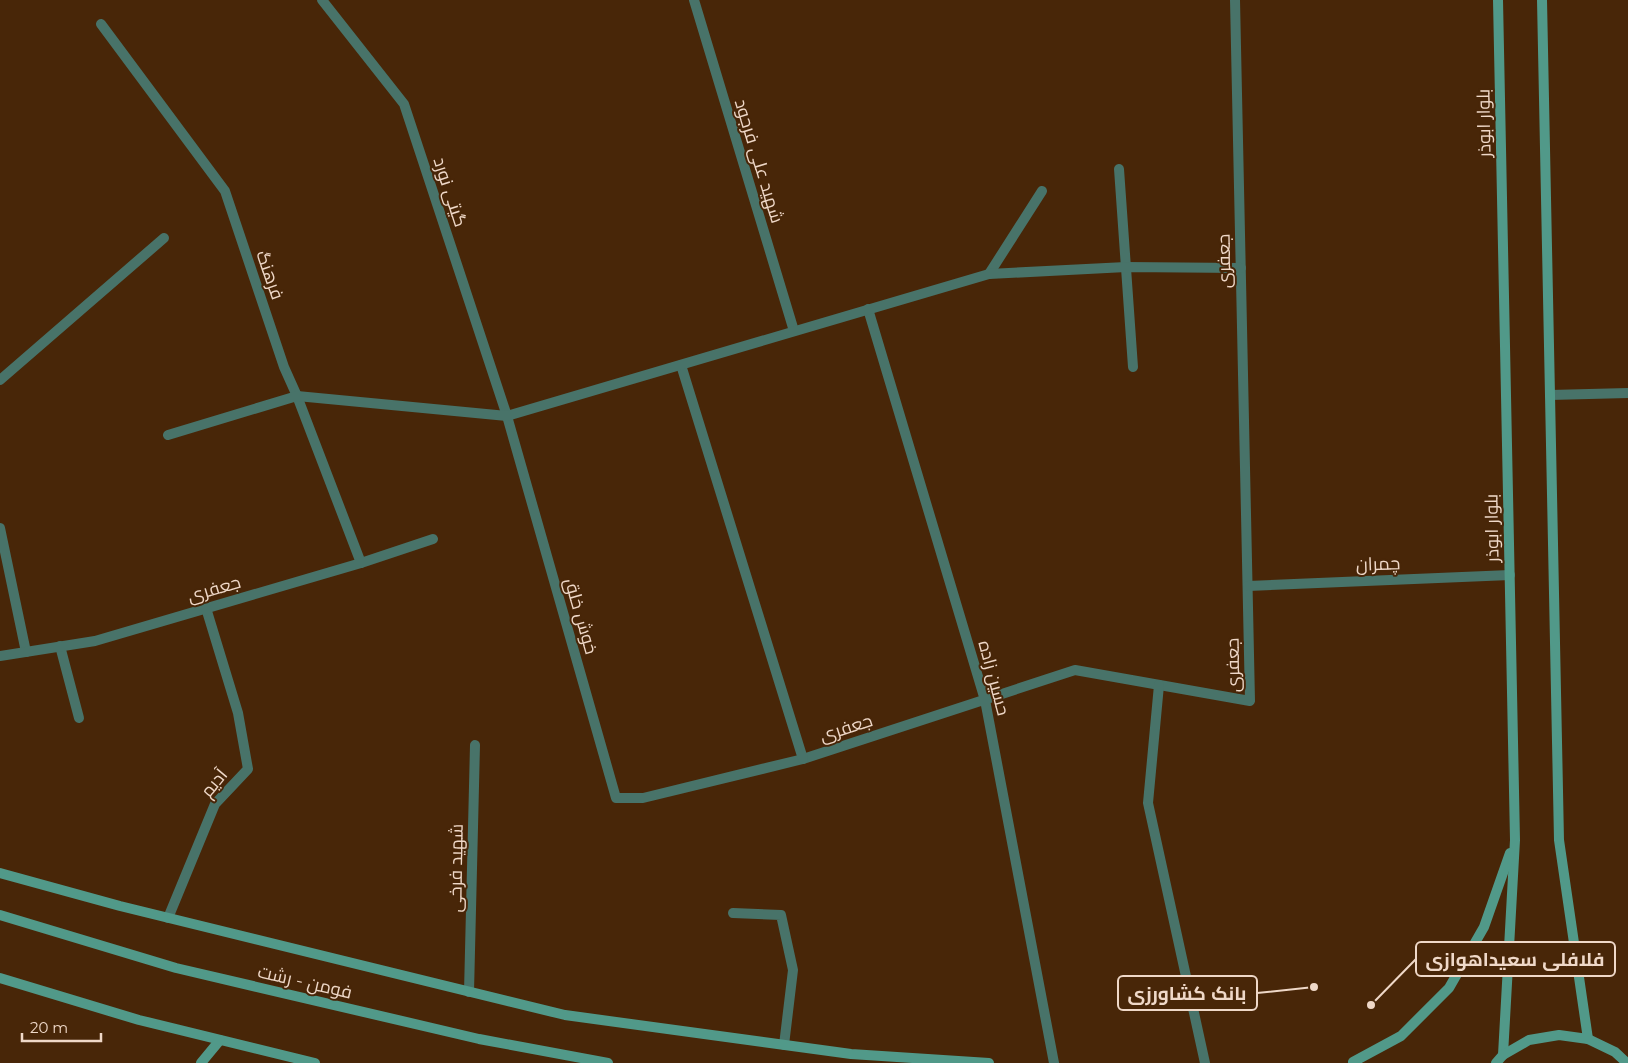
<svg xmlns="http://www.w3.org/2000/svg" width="1628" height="1063" font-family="Montserrat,Cairo,sans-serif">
<rect width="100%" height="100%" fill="#482608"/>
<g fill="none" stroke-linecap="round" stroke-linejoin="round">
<g stroke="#487369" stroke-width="10">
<path d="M322 0 404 104 507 416 616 798H643L803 759 1075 670 1250 701 1235 0"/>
<path d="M694 0 794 331"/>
<path d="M101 24 225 191 284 367 297 396 361 563"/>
<path d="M1119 169 1133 367"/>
<path d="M989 274 1042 191"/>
<path d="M868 309 985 700 1054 1063"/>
<path d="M681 365 803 759"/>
<path d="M0 380 164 238"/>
<path d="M1550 395 1628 393"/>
<path d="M168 435 297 396 507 416 989 274 1126 267 1241 268"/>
<path d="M0 528 26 652"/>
<path d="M1248 586 1510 575"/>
<path d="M60 646 79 718"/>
<path d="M0 656 95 641 361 563 433 539"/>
<path d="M1159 685 1148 803 1205 1063"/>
<path d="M733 913 781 915 793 970 784 1045"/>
<path d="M168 918 215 804 248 769 238 713 206 608"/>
<path d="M469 992 475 745"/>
</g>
<g stroke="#519989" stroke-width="10">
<path d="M1498 0 1515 840 1503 1055"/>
<path d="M1542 0 1559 840 1588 1039"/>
<path d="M0 873 120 906 565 1015 851 1054 989 1063"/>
<path d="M0 915 176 968 479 1039 608 1063"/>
<path d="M0 978 139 1020 315 1063"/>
<path d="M1353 1062 1401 1036 1449 988 1484 927 1510 853"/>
<path d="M201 1063 220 1040"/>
<path d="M1496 1063 1503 1055 1529 1040 1559 1035 1588 1039 1615 1052 1627 1063"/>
</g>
</g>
<g text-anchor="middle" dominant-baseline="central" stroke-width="4" stroke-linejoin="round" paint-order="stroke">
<g font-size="18" fill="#efd8c8" stroke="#482608">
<text transform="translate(1484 123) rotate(-91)">بلوار ابوذر</text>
<text transform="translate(759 161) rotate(73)">شهید علی فرجود</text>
<text transform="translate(450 192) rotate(72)">گیتی نورد</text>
<text transform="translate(1224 261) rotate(-91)">جعفری</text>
<text transform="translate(270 275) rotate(71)">فرهنگ</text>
<text transform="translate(1492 528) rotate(-91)">بلوار ابوذر</text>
<text transform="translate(1378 564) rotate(-2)">چمران</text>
<text transform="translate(214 589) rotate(-16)">جعفری</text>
<text transform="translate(581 616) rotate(74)">خوش خلق</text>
<text transform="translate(1233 665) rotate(-91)">جعفری</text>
<text transform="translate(994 678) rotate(75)">حسین زاده</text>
<text transform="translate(846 728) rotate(-18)">جعفری</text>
<text transform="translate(214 783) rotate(-50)">آدیم</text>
<text transform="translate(456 868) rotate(-89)">شهید فرخی</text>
<text transform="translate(305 982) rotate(13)">فومن - رشت</text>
</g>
</g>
<path fill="none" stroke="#efd8c8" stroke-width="2" d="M1371 1005L1416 959M1314 987L1257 993"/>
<g fill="#efd8c8" stroke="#482608" stroke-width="2">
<circle cx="1371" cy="1005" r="5"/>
<circle cx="1314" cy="987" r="5"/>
</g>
<g fill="#482608" stroke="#efd8c8" stroke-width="2">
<rect x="1416" y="942" width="199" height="34" rx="5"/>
<rect x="1118" y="976" width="139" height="34" rx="5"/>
</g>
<g font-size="19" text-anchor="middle" font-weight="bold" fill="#efd8c8">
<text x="1515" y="966">فلافلی سعیداهوازی</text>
<text x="1187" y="1000">بانک کشاورزی</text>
</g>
<path d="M22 1033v8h79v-8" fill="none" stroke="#efd8c8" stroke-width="2.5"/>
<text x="30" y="1033" font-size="15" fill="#efd8c8" stroke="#482608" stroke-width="4" paint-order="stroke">20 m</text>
</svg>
